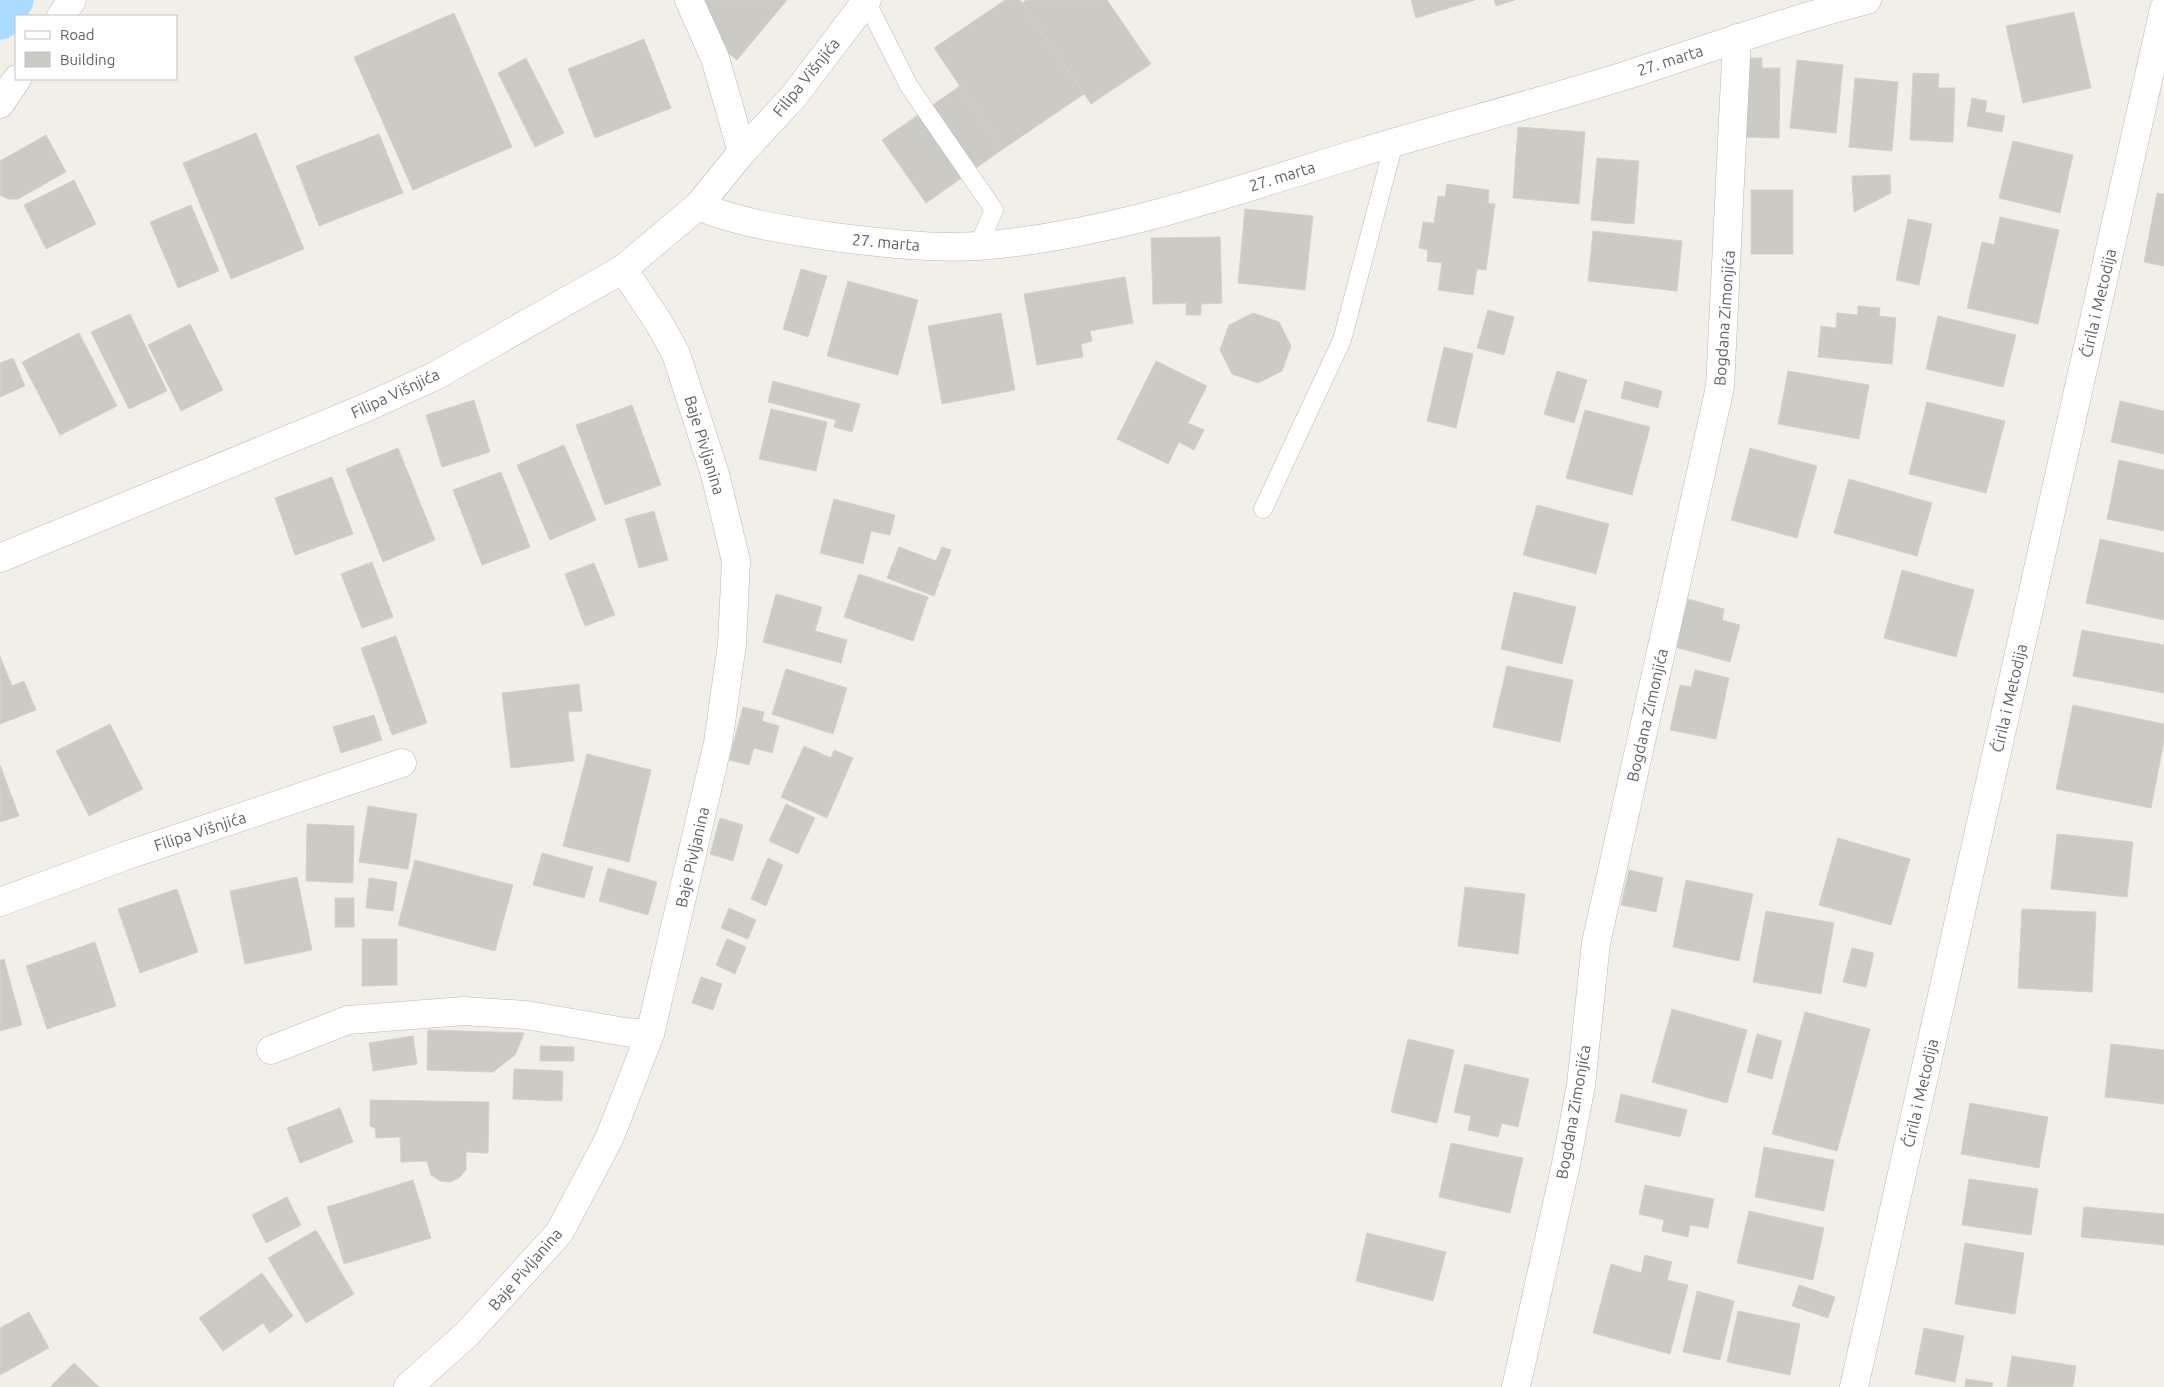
<svg xmlns="http://www.w3.org/2000/svg" width="2164" height="1387" font-family="Ubuntu,sans-serif">
<rect width="100%" height="100%" fill="#f1efe8"/>
<g fill="none" stroke-linecap="round" stroke-linejoin="round">
<path stroke="#aadaff" stroke-width="41" d="M0 19 13 0"/>
</g>
<g fill="#cccac5" stroke="#d6d1c6">
<path d="M702 0H787L737 60 719 45Z"/>
<path d="M1005 0H1020L1084 94 1003 149 934 48Z"/>
<path d="M1026 0H1107L1151 64 1091 104 1022 3Z"/>
<path d="M1411 0H1475L1416 18Z"/>
<path d="M1494 0H1515L1496 6Z"/>
<path d="M2074 12 2091 88 2023 103 2006 26Z"/>
<path d="M454 13 512 147 413 190 354 57Z"/>
<path d="M644 39 671 108 595 138 568 69Z"/>
<path d="M526 58 564 133 535 147 498 73Z"/>
<path d="M1742 58H1762V68H1780L1779 138 1741 137Z"/>
<path d="M1797 60 1843 65 1836 133 1790 128Z"/>
<path d="M1913 73 1939 74 1938 88H1955L1953 142 1910 140Z"/>
<path d="M1855 78 1898 82 1892 151 1849 147Z"/>
<path d="M960 86 1003 149 926 203 882 140Z"/>
<path d="M1972 98 1987 101 1985 112 2005 116 2002 132 1967 126Z"/>
<path d="M1518 127 1585 132 1579 204 1513 198Z"/>
<path d="M256 133 304 249 231 279 183 163Z"/>
<path d="M379 134 403 193 319 226 296 166Z"/>
<path d="M46 135 66 172 18 199H8L0 195V161Z"/>
<path d="M2013 141 2073 155 2060 213 1999 198Z"/>
<path d="M1597 158 1639 161 1634 224 1591 220Z"/>
<path d="M1890 175 1891 193 1854 212 1852 176Z"/>
<path d="M74 180 96 224 46 249 24 205Z"/>
<path d="M1447 184 1489 190 1488 203 1495 204 1486 270 1477 269 1473 295 1438 290 1442 263 1427 261 1428 250 1419 248 1423 222 1434 223 1438 196 1445 197Z"/>
<rect x="1751" y="190" width="42" height="64"/>
<path d="M2157 193 2164 194V266L2144 262Z"/>
<path d="M191 205 219 271 178 288 150 222Z"/>
<path d="M1245 209 1313 216 1305 290 1238 283Z"/>
<path d="M2000 217 2059 230 2038 324 1967 308 1982 242 1994 245Z"/>
<path d="M1908 219 1932 224 1919 285 1896 280Z"/>
<path d="M1593 231 1682 241 1677 291 1588 281Z"/>
<path d="M1220 237 1222 303 1201 304V315H1186V303L1153 304 1151 238Z"/>
<path d="M801 269 827 276 808 337 783 329Z"/>
<path d="M1125 277 1133 323 1090 331 1092 341 1081 344 1083 357 1037 365 1024 294Z"/>
<path d="M848 281 918 300 898 375 827 356Z"/>
<path d="M1858 306 1880 308 1879 316 1896 318 1892 364 1818 357 1821 326 1836 328 1837 313 1858 315Z"/>
<path d="M1488 310 1514 317 1504 355 1477 348Z"/>
<path d="M1001 313 1015 390 942 404 928 326Z"/>
<path d="M1253 313 1279 322 1291 346 1282 371 1258 383 1232 374 1220 350 1229 325Z"/>
<path d="M130 314 167 391 129 409 91 332Z"/>
<path d="M1938 316 2016 335 2003 387 1926 369Z"/>
<path d="M190 324 223 390 181 411 148 345Z"/>
<path d="M79 333 117 406 60 435 22 362Z"/>
<path d="M1444 347 1473 354 1456 428 1427 421Z"/>
<path d="M13 358 25 386 0 397V363Z"/>
<path d="M1156 361 1207 386 1188 423 1204 430 1194 450 1179 442 1168 464 1117 439Z"/>
<path d="M1557 371 1587 380 1574 423 1544 414Z"/>
<path d="M1788 371 1869 385 1859 439 1778 424Z"/>
<path d="M773 381 860 404 852 432 834 427 836 420 768 402Z"/>
<path d="M1625 381 1662 391 1658 408 1621 398Z"/>
<path d="M474 400 490 452 442 467 426 415Z"/>
<path d="M2120 401 2164 411V454L2111 442Z"/>
<path d="M1927 402 2005 421 1986 493 1909 474Z"/>
<path d="M632 405 661 485 605 505 576 425Z"/>
<path d="M771 409 827 422 816 471 759 459Z"/>
<path d="M1585 410 1650 427 1632 495 1566 478Z"/>
<path d="M564 445 596 520 550 540 517 465Z"/>
<path d="M398 448 435 540 383 562 346 469Z"/>
<path d="M1750 448 1817 466 1797 538 1731 520Z"/>
<path d="M2119 460 2164 470V531L2107 519Z"/>
<path d="M501 472 530 547 482 565 453 490Z"/>
<path d="M332 477 353 534 295 555 275 498Z"/>
<path d="M1849 479 1932 503 1917 556 1834 533Z"/>
<path d="M834 499 895 515 890 535 871 531 863 564 820 553Z"/>
<path d="M1537 505 1609 524 1596 574 1523 555Z"/>
<path d="M654 511 668 560 639 568 625 519Z"/>
<path d="M2100 539 2164 553V620L2086 603Z"/>
<path d="M899 547 936 561 942 547 951 550 934 596 887 578Z"/>
<path d="M372 562 393 617 362 628 341 574Z"/>
<path d="M594 563 615 615 585 626 565 574Z"/>
<path d="M1902 570 1974 590 1956 657 1884 638Z"/>
<path d="M859 574 928 597 913 641 844 617Z"/>
<path d="M1514 592 1576 607 1562 664 1501 649Z"/>
<path d="M776 594 822 607 815 631 847 640 841 663 763 642Z"/>
<path d="M1688 599 1724 609 1722 620 1740 625 1730 662 1675 647Z"/>
<path d="M2082 630 2164 645V693L2073 676Z"/>
<path d="M396 636 427 723 392 735 361 648Z"/>
<path d="M0 656 12 686 24 681 36 710 0 724Z"/>
<path d="M1507 666 1573 680 1560 742 1493 727Z"/>
<path d="M786 669 847 688 833 734 772 714Z"/>
<path d="M1695 670 1729 678 1716 739 1670 730 1680 685 1691 687Z"/>
<path d="M579 684 582 711 568 712 574 761 511 768 502 693Z"/>
<path d="M2073 705 2164 724V741L2151 808 2056 789Z"/>
<path d="M743 707 764 712 762 721 779 726 772 753 754 748 749 765 729 760Z"/>
<path d="M374 715 382 740 341 753 333 727Z"/>
<path d="M110 724 143 789 89 816 56 751Z"/>
<path d="M804 746 831 758 834 750 853 758 827 818 781 797Z"/>
<path d="M587 754 651 770 629 862 563 846Z"/>
<path d="M0 765 19 816 0 822Z"/>
<path d="M786 804 815 818 798 854 769 841Z"/>
<path d="M368 806 417 814 408 869 359 862Z"/>
<path d="M720 818 743 825 733 861 710 854Z"/>
<path d="M307 824 354 826 353 883 306 881Z"/>
<path d="M2057 834 2133 842 2127 897 2051 889Z"/>
<path d="M1838 838 1910 859 1891 925 1819 905Z"/>
<path d="M542 853 593 867 584 898 533 885Z"/>
<path d="M768 858 783 865 766 906 751 899Z"/>
<path d="M415 860 513 885 495 951 398 925Z"/>
<path d="M608 868 657 882 648 915 599 901Z"/>
<path d="M1629 870 1663 878 1656 912 1621 905Z"/>
<path d="M297 877 312 950 245 964 230 891Z"/>
<path d="M369 878 397 882 393 911 366 908Z"/>
<path d="M1686 880 1753 894 1739 961 1673 947Z"/>
<path d="M1465 887 1525 894 1518 954 1458 946Z"/>
<path d="M177 889 198 952 140 973 118 909Z"/>
<rect x="335" y="898" width="19" height="29"/>
<path d="M729 908 756 920 748 939 721 928Z"/>
<path d="M2022 909 2096 912 2092 992 2018 988Z"/>
<path d="M1766 911 1834 923 1821 994 1753 982Z"/>
<path d="M362 939H397V985L362 986Z"/>
<path d="M727 939 746 947 735 974 716 965Z"/>
<path d="M95 942 116 1006 47 1029 26 966Z"/>
<path d="M1852 948 1874 953 1866 987 1843 982Z"/>
<path d="M4 959 22 1025 0 1031V960Z"/>
<path d="M701 977 722 984 713 1010 692 1003Z"/>
<path d="M1672 1009 1747 1030 1727 1103 1652 1082Z"/>
<path d="M1805 1012 1870 1029 1837 1151 1772 1134Z"/>
<path d="M428 1030 524 1033 515 1055 493 1072 427 1070Z"/>
<path d="M1757 1034 1782 1041 1772 1079 1747 1072Z"/>
<path d="M413 1036 417 1064 373 1071 369 1043Z"/>
<path d="M1408 1039 1454 1050 1437 1123 1391 1112Z"/>
<path d="M2111 1044 2164 1050V1104L2105 1097Z"/>
<path d="M540 1046 574 1047V1061H540Z"/>
<path d="M1465 1064 1529 1079 1518 1127 1502 1123 1498 1137 1468 1130 1471 1116 1454 1112Z"/>
<path d="M514 1069 563 1071 562 1101 513 1099Z"/>
<path d="M1621 1094 1687 1110 1680 1137 1615 1122Z"/>
<path d="M370 1100 489 1102 488 1153 466 1152V1170L459 1178 450 1182 440 1181 431 1175 427 1161 401 1162 400 1137 376 1138 375 1128 370 1126Z"/>
<path d="M1970 1103 2048 1117 2039 1168 1961 1154Z"/>
<path d="M340 1108 353 1142 300 1163 287 1128Z"/>
<path d="M1451 1143 1523 1158 1510 1213 1439 1197Z"/>
<path d="M1764 1147 1834 1160 1824 1211 1755 1197Z"/>
<path d="M1969 1179 2038 1189 2031 1235 1962 1225Z"/>
<path d="M413 1180 431 1238 344 1264 327 1207Z"/>
<path d="M1645 1185 1714 1199 1708 1228 1690 1225 1688 1237 1662 1231 1664 1220 1639 1214Z"/>
<path d="M287 1197 301 1225 266 1243 252 1215Z"/>
<path d="M2084 1207 2164 1214V1245L2081 1237Z"/>
<path d="M1749 1211 1824 1228 1813 1280 1737 1263Z"/>
<path d="M316 1230 354 1294 306 1323 268 1258Z"/>
<path d="M1367 1233 1446 1252 1433 1301 1356 1281Z"/>
<path d="M1965 1243 2024 1253 2015 1314 1955 1304Z"/>
<path d="M1645 1255 1672 1262 1667 1280 1688 1285 1670 1354 1593 1333 1611 1264 1641 1273Z"/>
<path d="M262 1273 293 1316 270 1333 263 1323 223 1351 199 1318Z"/>
<path d="M1799 1285 1835 1297 1828 1318 1792 1306Z"/>
<path d="M1697 1291 1734 1301 1720 1360 1683 1352Z"/>
<path d="M1738 1311 1800 1324 1790 1375 1727 1362Z"/>
<path d="M29 1312 49 1348 0 1375V1328Z"/>
<path d="M1924 1328 1964 1336 1955 1382 1915 1374Z"/>
<path d="M2012 1356 2076 1366 2073 1387H2007Z"/>
<path d="M74 1363 99 1387H50Z"/>
<path d="M1966 1379 1993 1383 1992 1387H1965Z"/>
</g>
<g fill="none" stroke-linecap="round" stroke-linejoin="round">
<defs>
<g id="service">
<path d="M866 1 909 86 994 210 978 246"/>
<path d="M1263 509 1342 340 1394 143"/>
</g>
<g id="minor">
<path d="M689 0 715 58 742 152"/>
<path d="M61 16 72 0"/>
<path d="M0 104 17 79"/>
<path d="M0 902 125 856 402 763"/>
<path d="M271 1050 348 1020 464 1011 526 1015 625 1032 650 1034"/>
<path d="M1516 1387 1566 1164 1581 1085 1596 943 1720 387 1737 38"/>
<path d="M1854 1387 2164 9"/>
</g>
<g id="tertiary">
<path d="M698 206C742 224 788 230 834 237 882 243 931 249 979 246 1110 236 1237 190 1362 152 1449 126 1537 103 1624 76 1705 50 1785 21 1867 0"/>
<path d="M408 1387 467 1334 559 1233 609 1139 650 1034 718 743 732 644 736 561 715 474 676 354 659 323 623 269"/>
</g>
<path id="secondary" d="M0 558 365 408 435 376 623 269 698 206 742 152 794 96 867 0"/>
</defs>
<use href="#service" stroke="#b5b8bc" stroke-width="19"/>
<use href="#minor" stroke="#b5b8bc" stroke-width="29"/>
<use href="#tertiary" stroke="#b5b8bc" stroke-width="29"/>
<use href="#secondary" stroke="#b6babf" stroke-width="29"/>
<use href="#service" stroke="#fff" stroke-width="18"/>
<use href="#minor" stroke="#fff" stroke-width="28"/>
<use href="#tertiary" stroke="#fff" stroke-width="28"/>
<use href="#secondary" stroke="#fff" stroke-width="28"/>
</g>
<g text-anchor="middle" dominant-baseline="central" stroke-width="5" stroke-linejoin="round" paint-order="stroke">
<g font-size="16" fill="#5f6368" stroke="#fff">
<text transform="translate(1670 60) rotate(-18)">27. marta</text>
<text transform="translate(806 77) rotate(-51)">Filipa Višnjića</text>
<text transform="translate(1282 176) rotate(-17)">27. marta</text>
<text transform="translate(886 242) rotate(5)">27. marta</text>
<text transform="translate(2098 303) rotate(-77)">Ćirila i Metodija</text>
<text transform="translate(1724 318) rotate(-86)">Bogdana Zimonjića</text>
<text transform="translate(395 393) rotate(-25)">Filipa Višnjića</text>
<text transform="translate(705 445) rotate(73)">Baje Pivljanina</text>
<text transform="translate(2009 698) rotate(-77)">Ćirila i Metodija</text>
<text transform="translate(1647 715) rotate(-77)">Bogdana Zimonjića</text>
<text transform="translate(200 831) rotate(-18)">Filipa Višnjića</text>
<text transform="translate(692 857) rotate(-77)">Baje Pivljanina</text>
<text transform="translate(1920 1093) rotate(-77)">Ćirila i Metodija</text>
<text transform="translate(1573 1112) rotate(-80)">Bogdana Zimonjića</text>
<text transform="translate(525 1269) rotate(-49)">Baje Pivljanina</text>
</g>
</g>
<rect x="15" y="15" width="162" height="65" fill="#ffffff" stroke="#bfc1c3"/>
<rect x="25" y="31" width="25" height="8" fill="#ffffff" stroke="#bfc1c3"/>
<text x="60" y="40" font-size="15" fill="#5f6368">Road</text>
<rect x="25" y="52" width="25" height="15" fill="#cccac5" stroke="#bfc1c3"/>
<text x="60" y="65" font-size="15" fill="#5f6368">Building</text>
</svg>
